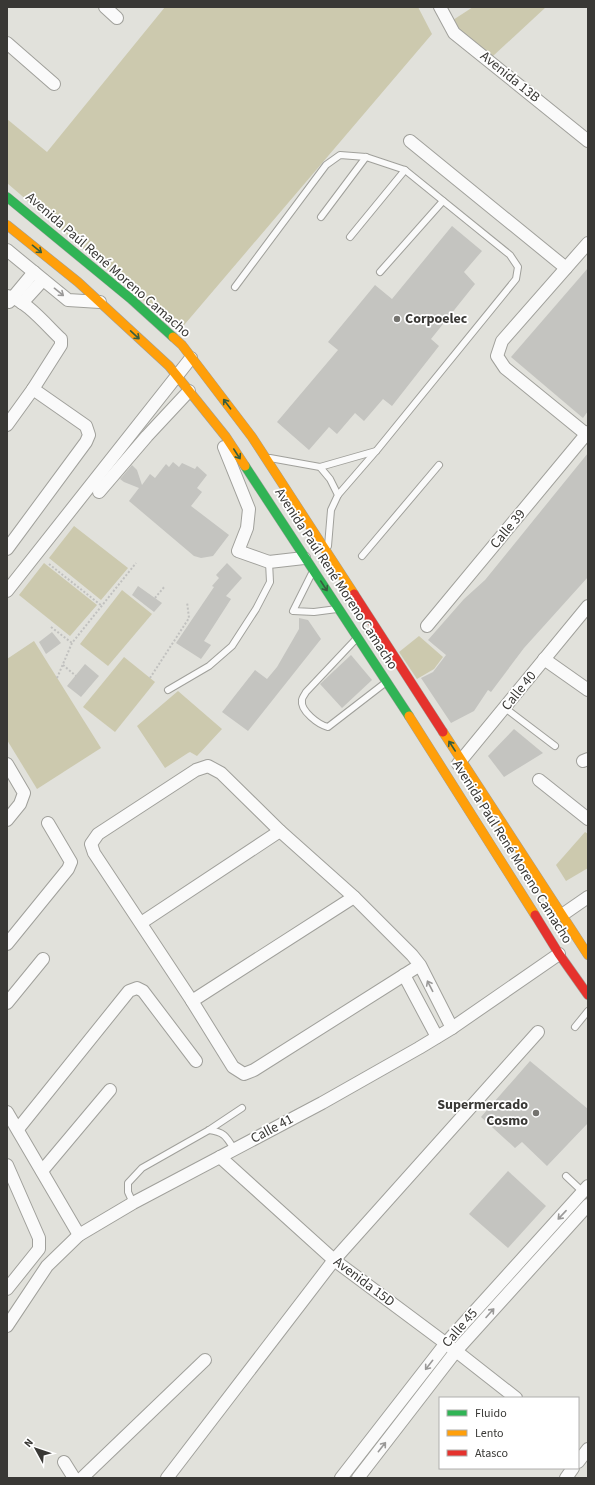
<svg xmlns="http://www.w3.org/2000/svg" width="595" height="1485" font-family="'Source Sans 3',sans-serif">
<rect width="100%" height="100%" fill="#e1e1db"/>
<g fill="#ccc9ae">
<path d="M165 7H418L432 34 179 331 7 183V119L47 152Z"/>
<path d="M473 7H546L493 56 458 29 453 20Z"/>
<path d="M74 526 128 568 101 600 49 558Z"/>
<path d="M44 563 97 605 70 636 19 595Z"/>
<path d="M122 590 152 614 108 666 80 644Z"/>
<path d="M419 636 443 657 434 669 417 679 399 652Z"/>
<path d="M34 641 101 748 37 789 7 740V659Z"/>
<path d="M124 657 155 682 115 732 83 707Z"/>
<path d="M178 691 222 729 197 756 190 752 188 753 165 768 137 726Z"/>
<path d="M585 832 588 834V868L566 881 556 865Z"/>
</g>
<g fill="#c4c4c0">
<path d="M452 226 482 251 464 272 475 284 431 339 439 346 392 406 383 399 364 421 355 413 337 434 329 427 309 450 277 422 338 350 328 342 375 285 392 299Z"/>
<path d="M588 268V411L583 418 511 357Z"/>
<path d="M588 453V577L524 648 491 692 488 690 474 711 451 723 421 678 433 672 446 655 428 640 464 599 485 580Z"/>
<path d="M173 462 179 467 182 463 195 469 197 466 207 475 197 488 202 492 191 506 229 535 213 556 201 558 194 556 129 501 139 488 124 482 120 479 132 465 137 470 142 485 150 474 155 478 166 464 169 467Z"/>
<path d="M227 563 242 578 226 596 231 599 204 641 211 645 201 659 176 643 214 587 212 586 219 578 216 575Z"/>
<path d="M138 586 162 603 154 612 132 595Z"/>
<path d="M299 618 308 620 321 639 248 731 222 712 255 670 267 679 277 667 299 629Z"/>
<path d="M52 632 61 643 46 654 39 642Z"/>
<path d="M351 655 372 680 342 708 320 684Z"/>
<path d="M85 664 99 676 81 697 67 686Z"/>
<path d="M514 729 543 753 504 777 488 756Z"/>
<path d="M530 1061 588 1109V1123L547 1166 522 1142 515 1148 481 1117Z"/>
<path d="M508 1171 546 1206 508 1248 469 1214Z"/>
</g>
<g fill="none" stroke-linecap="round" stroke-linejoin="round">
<defs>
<g id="lane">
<path d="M321 217 366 157"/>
<path d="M350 237 405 170"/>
<path d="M380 272 443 201"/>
<path d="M235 287 326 165 340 155 366 157 405 170 510 255 518 267 516 279 377 450 338 495"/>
<path d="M270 458 320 467 330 479 338 495 331 510 328 546"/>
<path d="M320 467 376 451"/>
<path d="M362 556 439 465"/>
<path d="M312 573 293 611 314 612 337 609"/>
<path d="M356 639 306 692C305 694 302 698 302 700 300 711 319 725 328 727L385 683"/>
<path d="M168 690 209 666 232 646 256 609 270 582 269 562"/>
<path d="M505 708 555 746"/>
<path d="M575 1027 588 1011"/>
<path d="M209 1130C224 1132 226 1136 234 1149"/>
<path d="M566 1176 583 1192"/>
<path d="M133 1203 128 1192V1183L142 1168 209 1130 242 1108"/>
</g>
<g id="street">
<path d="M105 7 117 18"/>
<path d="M440 7 454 33 588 141"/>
<path d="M7 43 54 84"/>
<path d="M410 141 566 268"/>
<path d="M7 250 68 300 100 302"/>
<path d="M7 296C24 298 48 327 61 339V345L33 389 7 425"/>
<path d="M9 302 34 272"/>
<path d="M22 303 43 280"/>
<path d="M586 434 505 368 497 356 502 341 588 243"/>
<path d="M224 447 249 509 247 528 238 551 269 562 304 558"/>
<path d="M99 492 147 436 189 391"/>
<path d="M7 549 86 442 89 435 86 426 33 389"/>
<path d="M7 591 191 358"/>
<path d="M427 626 588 432"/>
<path d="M544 659 588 690"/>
<path d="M583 761 588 759"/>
<path d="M7 764 24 793 20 804 7 820"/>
<path d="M458 764 588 606"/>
<path d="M539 780 588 819"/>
<path d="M562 915 588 897"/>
<path d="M141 923 280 831"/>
<path d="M7 944 68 869 71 862 48 823"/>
<path d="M420 965 254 1070 244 1074 233 1067 192 1001 94 853 91 844 98 834 196 770 208 766 221 773 280 831 354 897 412 955 420 965 452 1028"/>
<path d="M404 975 437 1037"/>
<path d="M192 1001 354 897"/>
<path d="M7 1003 43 959"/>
<path d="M7 1112 79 1235"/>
<path d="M18 1129 129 991 137 988 143 991 196 1061"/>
<path d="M220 1157 334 1260 456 1351 516 1398"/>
<path d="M7 1165 39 1238V1249L7 1289"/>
<path d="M42 1171 110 1090"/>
<path d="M7 1326 47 1266 79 1235 133 1203 322 1103 419 1048 452 1028 559 954"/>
<path d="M64 1462 74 1478"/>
<path d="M578 1462 588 1449"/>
<path d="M82 1478 205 1360"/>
<path d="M167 1478 334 1260 538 1032"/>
<path d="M341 1478 446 1343 588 1186"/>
<path d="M358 1478 456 1351 588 1205"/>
<path d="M566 1478 573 1468"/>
</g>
<g id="fast">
<path d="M7 197 131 299 173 337"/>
<path d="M245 466 409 716"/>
</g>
<g id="slow">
<path d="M7 225 78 282 169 366 226 437 245 466"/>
<path d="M173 337 182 345 252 437 354 594"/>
<path d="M409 716 535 915"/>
<path d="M443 732 588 955"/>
</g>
<g id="jam">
<path d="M354 594 443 732"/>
<path d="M535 915 559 954 588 995"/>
</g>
</defs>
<use href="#lane" stroke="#a0a09b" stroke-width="8"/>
<use href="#street" stroke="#a0a09b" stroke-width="14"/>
<use href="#fast" stroke="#a0a09b" stroke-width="10"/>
<use href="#slow" stroke="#a0a09b" stroke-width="10"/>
<use href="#jam" stroke="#a0a09b" stroke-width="10"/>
<g stroke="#c1c1bf" stroke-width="2" stroke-dasharray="2 2" stroke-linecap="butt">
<path d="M49 564 102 606"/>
<path d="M155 598 165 586"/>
<path d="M51 627 72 643"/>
<path d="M63 665 76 676"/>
<path d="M57 678 72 643 136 563"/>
<path d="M150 678 189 618 187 602"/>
</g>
<use href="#lane" stroke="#fafafa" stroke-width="6"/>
<use href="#street" stroke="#fafafa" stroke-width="12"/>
<use href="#fast" stroke="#30b455" stroke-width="9"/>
<use href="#slow" stroke="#ff9f0a" stroke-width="9"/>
<use href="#jam" stroke="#e5322d" stroke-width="9"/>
</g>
<defs><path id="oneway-shaft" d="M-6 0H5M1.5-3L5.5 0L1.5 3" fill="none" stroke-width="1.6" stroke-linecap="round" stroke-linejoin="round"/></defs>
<g stroke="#365d3f">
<use href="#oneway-shaft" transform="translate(37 249) rotate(39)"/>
<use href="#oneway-shaft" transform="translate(135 335) rotate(43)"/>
<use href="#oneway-shaft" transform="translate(227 404) rotate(-127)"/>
<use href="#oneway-shaft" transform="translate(237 454) rotate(57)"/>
<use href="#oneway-shaft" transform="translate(324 586) rotate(57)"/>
<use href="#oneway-shaft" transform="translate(452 746) rotate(-123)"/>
</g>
<g stroke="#9a9998">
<use href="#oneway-shaft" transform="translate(59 292) rotate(39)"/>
<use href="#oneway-shaft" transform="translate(430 986) rotate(-117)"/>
<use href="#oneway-shaft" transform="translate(562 1215) rotate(133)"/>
<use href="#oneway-shaft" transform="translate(490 1313) rotate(-48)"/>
<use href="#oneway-shaft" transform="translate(429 1365) rotate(128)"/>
<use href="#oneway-shaft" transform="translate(382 1447) rotate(-52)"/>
</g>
<g fill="#74736f" stroke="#fff" stroke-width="1.5">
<circle cx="397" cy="319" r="4"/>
<circle cx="536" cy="1113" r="4"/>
</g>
<g text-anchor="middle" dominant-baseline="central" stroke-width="3.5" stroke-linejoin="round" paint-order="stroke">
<g font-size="14" fill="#393835" stroke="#fff">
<text transform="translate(510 77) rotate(39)">Avenida 13B</text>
<text transform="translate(108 265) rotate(41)">Avenida Paúl René Moreno Camacho</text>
<text transform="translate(508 529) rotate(-50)">Calle 39</text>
<text transform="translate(336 579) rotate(57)">Avenida Paúl René Moreno Camacho</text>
<text transform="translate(519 691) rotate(-51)">Calle 40</text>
<text transform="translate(512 852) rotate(58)">Avenida Paúl René Moreno Camacho</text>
<text transform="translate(272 1129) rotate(-28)">Calle 41</text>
<text transform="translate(364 1282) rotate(37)">Avenida 15D</text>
<text transform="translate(460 1328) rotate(-49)">Calle 45</text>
</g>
<g font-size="14" font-weight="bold" fill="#393835" stroke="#fff" text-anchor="start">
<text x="405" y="319">Corpoelec</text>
<text x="528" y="1105" text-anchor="end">Supermercado<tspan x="528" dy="16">Cosmo</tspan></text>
</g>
</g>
<rect width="595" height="1485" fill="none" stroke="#393835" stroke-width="16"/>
<rect x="439" y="1397" width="140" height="72" fill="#ffffff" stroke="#b0afae"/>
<rect x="447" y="1410" width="20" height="6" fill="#30b455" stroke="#b0afae"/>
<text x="475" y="1417" font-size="12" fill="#393835">Fluido</text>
<rect x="447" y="1430" width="20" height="6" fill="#ff9f0a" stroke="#b0afae"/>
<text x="475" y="1437" font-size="12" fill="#393835">Lento</text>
<rect x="447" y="1450" width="20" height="6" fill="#e5322d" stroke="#b0afae"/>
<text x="475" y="1457" font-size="12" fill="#393835">Atasco</text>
<g transform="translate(36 1449) rotate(310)" stroke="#ffffff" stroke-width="3" paint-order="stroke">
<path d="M0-3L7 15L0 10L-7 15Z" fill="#393835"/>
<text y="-6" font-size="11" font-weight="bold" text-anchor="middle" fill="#393835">N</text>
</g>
</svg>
